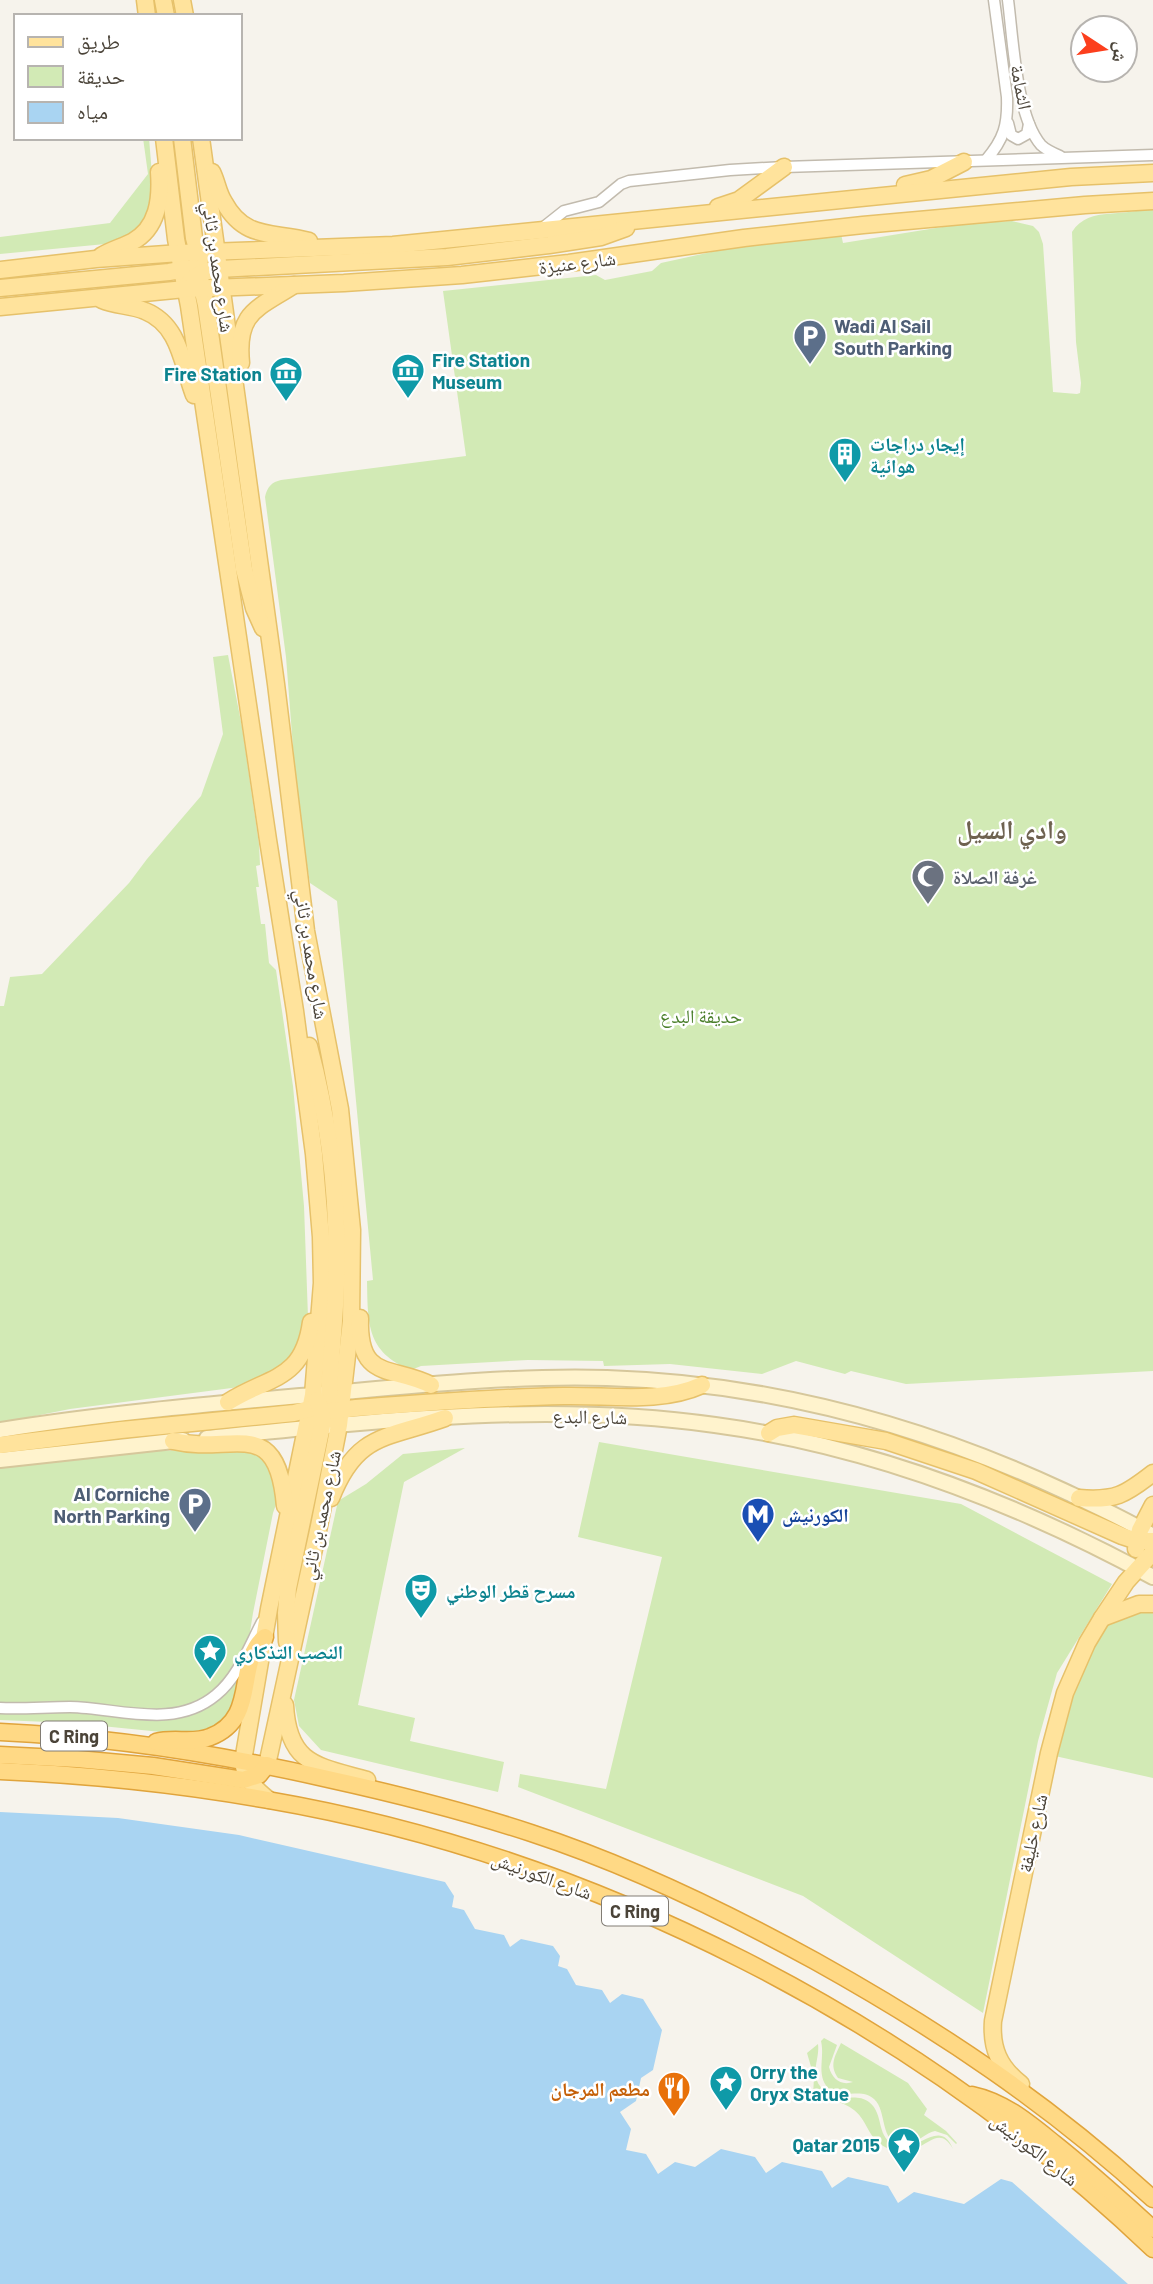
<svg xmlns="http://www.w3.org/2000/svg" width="1153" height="2284" font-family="Barlow,'Noto Naskh Arabic',sans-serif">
<rect width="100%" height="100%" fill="#f6f3ec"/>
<g fill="#d2eab5">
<path d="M143 138H149L154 199 140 230 116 243 0 254V237L110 223 148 174Z"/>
<path d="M1153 205V1371L906 1384 851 1371 845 1374 796 1361 762 1374 670 1364 604 1366 603 1361 528 1360 421 1366 411 1370C366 1352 368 1323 367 1281L373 1280 337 901 310 883 298 812 286 657 265 497C267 487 272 482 281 480L466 456 443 291 596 275 605 280 652 271 661 263 725 249 841 234 843 243 967 223 1012 221 1033 226 1039 232 1043 244 1053 392 1077 394 1080 393 1081 383 1076 342 1072 232C1089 204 1128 220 1153 205Z"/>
<path d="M228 655 242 727 259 844 260 865 256 866 259 887H256L261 924H265L269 963 276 970 293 1086 304 1206 308 1317 293 1359 247 1386 70 1409 0 1423V1006H4L10 977 42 974 129 883 147 859 201 796 223 734 213 657Z"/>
<path d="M599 1442 961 1504 1112 1584 1057 1673 1038 1741 983 2013 803 1896 518 1787 520 1774 606 1789 662 1557 578 1537Z"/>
<path d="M233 1446 265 1455 279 1496 273 1513 253 1613 242 1682 226 1720 204 1733 181 1734 72 1723 0 1720V1467L144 1451 194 1450Z"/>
<path d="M465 1448 404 1482 358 1705 415 1718 410 1741 504 1762 498 1792 321 1750 299 1726 294 1700 338 1501 366 1484 403 1454Z"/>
<path d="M1153 1611V1778L1055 1756C1065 1719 1086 1626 1126 1612 1133 1610 1145 1611 1153 1611Z"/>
<path d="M824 2038 837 2045 829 2067C832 2079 841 2086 853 2082L838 2078C829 2065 835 2056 841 2043L908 2083 927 2109 924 2115 946 2131 957 2143 956 2144 947 2135 935 2131C925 2133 920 2141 911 2143 877 2151 889 2112 874 2099 859 2086 841 2102 828 2088 816 2074 825 2058 821 2041Z"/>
<path d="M818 2044C820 2059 810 2072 820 2086 835 2108 853 2090 869 2102 885 2114 875 2139 897 2146 918 2153 940 2117 953 2149 941 2128 931 2142 917 2148 909 2152 898 2151 890 2149 867 2141 870 2123 854 2110 843 2101 827 2099 813 2096L814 2077 807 2053Z"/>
</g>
<path fill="#a9d4f2" d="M0 1812 118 1818 239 1835 445 1882 454 1896 452 1907 464 1910 475 1929 504 1935 510 1947 521 1939 553 1946 560 1956 558 1966 567 1969 576 1985 602 1990 610 2003 622 1994 643 1999 662 2030 653 2070 641 2078 636 2101 620 2112 631 2129 626 2150 646 2154 658 2174 675 2162 695 2167 721 2149 755 2157 766 2173 782 2162 822 2171 832 2188 848 2177 888 2186 898 2203 914 2192 964 2204 1001 2179 1012 2182 1128 2284H0Z"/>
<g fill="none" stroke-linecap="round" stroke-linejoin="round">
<defs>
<g id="minor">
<path d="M1008 0C1013 38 1016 116 1041 145 1046 150 1053 153 1060 156"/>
<path d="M1008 123 1011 135 1018 139 1027 134 1029 124"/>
<path d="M986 160C1004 139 1008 125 1007 97L994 0"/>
<path d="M540 230 564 211 599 202 621 184 629 181 730 170 784 167 1153 155"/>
<path d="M0 1708C23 1709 47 1707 70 1707 119 1708 174 1730 216 1695 238 1677 249 1647 262 1622"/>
</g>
<g id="secondary">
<path d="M0 1430C100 1414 200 1405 300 1396 402 1387 505 1375 607 1378 766 1383 920 1424 1064 1491 1092 1504 1121 1517 1148 1533"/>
<path d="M207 1438C373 1421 548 1401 715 1425 870 1446 1015 1502 1153 1577"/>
<path d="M0 1460 183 1440"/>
</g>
<g id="primary">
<path d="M145 0 147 16"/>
<path d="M163 0 166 16"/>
<path d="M182 0 185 16"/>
<path d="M164 138 176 239 189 306 268 840 295 1011 314 1154 321 1237 322 1283 313 1395 269 1609 243 1761C245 1779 255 1789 269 1800"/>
<path d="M182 138 194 238 200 260"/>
<path d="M201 138 276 684 306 931 340 1109 352 1230 351 1321 339 1425 319 1526 267 1765"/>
<path d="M212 172C217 182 218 193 224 202 245 241 274 231 309 241"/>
<path d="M905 185 931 179 964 162"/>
<path d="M718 207 739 200 784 167"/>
<path d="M101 256C111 250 122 247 132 242 158 228 161 199 159 172"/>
<path d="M0 270 96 259 180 253 393 245 1071 177 1153 173"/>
<path d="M200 279 206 305 244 569 254 608 263 628"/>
<path d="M0 288 169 272 192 268"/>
<path d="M185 289C191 275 204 271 219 269L447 257 549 245 601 237 626 228"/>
<path d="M102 300C116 306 131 305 145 311 180 325 182 364 194 395"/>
<path d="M0 307 185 289 344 283 462 275 569 263 744 238 863 225 1085 205 1153 201"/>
<path d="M241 363C236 312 257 309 294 285"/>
<path d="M309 1046C330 1123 339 1204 336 1285 335 1322 330 1360 329 1397L333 1415 338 1425"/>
<path d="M360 1318C358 1382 392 1365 431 1385"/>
<path d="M228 1402C269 1376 303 1381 311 1322"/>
<path d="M331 1411 356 1408C425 1403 495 1397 564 1396 610 1395 660 1404 702 1385"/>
<path d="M769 1433 777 1428 794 1425 886 1441 976 1471 1122 1536 1137 1541H1153"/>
<path d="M173 1441C233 1455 277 1413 285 1506"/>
<path d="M0 1445 121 1430 294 1413 318 1407"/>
<path d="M331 1498C357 1432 387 1439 445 1418"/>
<path d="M1079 1498C1115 1501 1125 1495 1153 1473"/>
<path d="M1136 1549 1140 1530 1153 1505"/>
<path d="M1102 1618 1139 1604H1153"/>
<path d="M287 1642 286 1613 288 1588 322 1426V1414L317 1400"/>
<path d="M285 1705C288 1765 318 1766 367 1780"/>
<path d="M1021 2084C999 2067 991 2048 993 2021L1049 1753 1065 1693 1087 1643 1102 1618 1126 1582 1153 1552"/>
</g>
<g id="trunk">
<path d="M0 1732C111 1737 220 1754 328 1779 396 1794 464 1811 531 1833 629 1865 724 1911 815 1961 939 2030 1048 2103 1153 2199"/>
<path d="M156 1742C174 1737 193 1744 210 1737 260 1718 234 1662 265 1637"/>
<path d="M0 1755 77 1759 153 1766 243 1780 259 1775 267 1765"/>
<path d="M0 1771C90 1775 179 1784 268 1800 593 1856 915 2021 1153 2249"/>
<path d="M972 2095C1005 2102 1030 2124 1055 2144 1089 2171 1121 2200 1153 2229"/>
</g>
</defs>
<use href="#minor" stroke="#c2bbae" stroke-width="13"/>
<use href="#secondary" stroke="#d6c79b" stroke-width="18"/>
<use href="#primary" stroke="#e6c16a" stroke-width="19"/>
<use href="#trunk" stroke="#e0a43c" stroke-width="19"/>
<use href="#minor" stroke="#fff" stroke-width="10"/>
<use href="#secondary" stroke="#fff3cd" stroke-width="14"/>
<use href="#primary" stroke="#ffe39c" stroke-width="16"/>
<use href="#trunk" stroke="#ffd985" stroke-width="16"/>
</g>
<defs>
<symbol id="parking-pin" viewBox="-11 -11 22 30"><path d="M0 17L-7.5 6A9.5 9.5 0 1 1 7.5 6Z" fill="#5c6f8a" stroke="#fff"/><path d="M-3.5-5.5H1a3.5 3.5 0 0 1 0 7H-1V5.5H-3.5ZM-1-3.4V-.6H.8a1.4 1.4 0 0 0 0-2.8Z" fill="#fff"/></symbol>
<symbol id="museum-pin" viewBox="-11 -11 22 30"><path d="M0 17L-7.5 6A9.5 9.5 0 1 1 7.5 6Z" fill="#0f9aa8" stroke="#fff"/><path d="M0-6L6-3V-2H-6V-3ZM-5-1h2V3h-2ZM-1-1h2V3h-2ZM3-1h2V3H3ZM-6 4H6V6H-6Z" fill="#fff"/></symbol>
<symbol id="building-pin" viewBox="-11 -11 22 30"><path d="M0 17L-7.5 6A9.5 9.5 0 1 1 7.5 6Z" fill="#0f9aa8" stroke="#fff"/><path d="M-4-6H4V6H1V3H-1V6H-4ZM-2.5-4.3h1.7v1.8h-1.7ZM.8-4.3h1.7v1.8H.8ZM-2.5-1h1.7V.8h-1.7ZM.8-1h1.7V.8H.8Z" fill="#fff"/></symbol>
<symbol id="mosque-pin" viewBox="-11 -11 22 30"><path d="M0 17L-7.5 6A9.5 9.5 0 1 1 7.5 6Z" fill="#6b7280" stroke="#fff"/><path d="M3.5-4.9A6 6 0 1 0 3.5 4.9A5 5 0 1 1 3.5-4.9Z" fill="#fff"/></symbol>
<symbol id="metro-pin" viewBox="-11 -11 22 30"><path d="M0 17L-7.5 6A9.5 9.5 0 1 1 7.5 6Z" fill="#1a4fb4" stroke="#fff"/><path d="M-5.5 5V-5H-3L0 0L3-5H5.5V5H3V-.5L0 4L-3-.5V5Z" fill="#fff"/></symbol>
<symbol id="theatre-pin" viewBox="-11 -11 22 30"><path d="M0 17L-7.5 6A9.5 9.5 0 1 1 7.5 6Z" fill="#0f9aa8" stroke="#fff"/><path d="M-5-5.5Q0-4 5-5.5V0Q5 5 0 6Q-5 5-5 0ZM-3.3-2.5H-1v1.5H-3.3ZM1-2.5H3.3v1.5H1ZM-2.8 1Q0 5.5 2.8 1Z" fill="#fff"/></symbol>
<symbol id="sight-pin" viewBox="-11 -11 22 30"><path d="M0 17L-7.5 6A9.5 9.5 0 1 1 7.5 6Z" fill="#0f9aa8" stroke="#fff"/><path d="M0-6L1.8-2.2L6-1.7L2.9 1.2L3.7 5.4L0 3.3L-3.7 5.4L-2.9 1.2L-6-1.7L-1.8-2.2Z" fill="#fff"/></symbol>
<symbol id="restaurant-pin" viewBox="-11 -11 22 30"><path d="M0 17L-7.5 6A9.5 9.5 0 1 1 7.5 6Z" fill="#e8710a" stroke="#fff"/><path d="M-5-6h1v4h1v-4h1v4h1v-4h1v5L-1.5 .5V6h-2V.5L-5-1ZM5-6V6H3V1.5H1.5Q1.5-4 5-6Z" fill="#fff"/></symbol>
</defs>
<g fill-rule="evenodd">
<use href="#parking-pin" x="791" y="317" width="38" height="52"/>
<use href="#museum-pin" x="389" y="351" width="38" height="52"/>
<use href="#museum-pin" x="267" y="354" width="38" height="52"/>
<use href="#building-pin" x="826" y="435" width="38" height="52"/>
<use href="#mosque-pin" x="909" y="857" width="38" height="52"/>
<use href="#parking-pin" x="176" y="1485" width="38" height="52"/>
<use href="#metro-pin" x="739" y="1495" width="38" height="52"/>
<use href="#theatre-pin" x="402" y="1571" width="38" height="52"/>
<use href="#sight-pin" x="191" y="1632" width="38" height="52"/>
<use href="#sight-pin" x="707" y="2063" width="38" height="52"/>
<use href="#restaurant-pin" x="655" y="2069" width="38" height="52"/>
<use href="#sight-pin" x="885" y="2125" width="38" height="52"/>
</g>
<g text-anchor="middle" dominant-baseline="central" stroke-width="5" stroke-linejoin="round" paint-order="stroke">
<g fill="#fff" stroke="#817c74" stroke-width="2">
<rect x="41" y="1721.5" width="66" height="29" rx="5"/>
<rect x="602" y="1896.5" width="66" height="29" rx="5"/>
</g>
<g font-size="18" font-weight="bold" fill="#4b4439">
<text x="74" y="1736">C Ring</text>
<text x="635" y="1911">C Ring</text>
</g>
<g font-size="19" fill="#4b4439" stroke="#fff">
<text transform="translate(1022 87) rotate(79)">الثمامة</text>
<text transform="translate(577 262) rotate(-7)">شارع عنيزة</text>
<text transform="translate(219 267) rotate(82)">شارع محمد بن ثاني</text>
<text transform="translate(312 954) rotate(81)">شارع محمد بن ثاني</text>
<text transform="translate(590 1416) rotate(1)">شارع البدع</text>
<text transform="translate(320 1515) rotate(-78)">شارع محمد بن ثاني</text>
<text transform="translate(1032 1833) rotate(-78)">شارع خليفة</text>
<text transform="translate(542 1875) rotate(20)">شارع الكورنيش</text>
<text transform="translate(1035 2149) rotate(38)">شارع الكورنيش</text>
</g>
<g font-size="19" font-weight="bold" fill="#4e5e75" stroke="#fff" text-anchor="start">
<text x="834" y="325">Wadi Al Sail<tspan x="834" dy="22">South Parking</tspan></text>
<text x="170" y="1493" text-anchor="end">Al Corniche<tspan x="170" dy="22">North Parking</tspan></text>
</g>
<g font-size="19" font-weight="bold" fill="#0d838f" stroke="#fff" text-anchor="start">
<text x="432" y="359">Fire Station<tspan x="432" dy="22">Museum</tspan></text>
<text x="262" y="373" text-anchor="end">Fire Station</text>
<text x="870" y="443">إيجار دراجات<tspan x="870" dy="22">هوائية</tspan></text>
<text x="446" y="1590">مسرح قطر الوطني</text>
<text x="234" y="1651">النصب التذكاري</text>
<text x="750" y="2071">Orry the<tspan x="750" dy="22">Oryx Statue</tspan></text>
<text x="880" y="2144" text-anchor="end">Qatar 2015</text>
</g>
<g font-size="19" font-weight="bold" fill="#5b616d" stroke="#fff" text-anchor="start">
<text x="953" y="876">غرفة الصلاة</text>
</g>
<g font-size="19" fill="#4a7f2a" stroke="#fff">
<text x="701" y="1015">حديقة البدع</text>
</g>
<g font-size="19" font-weight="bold" fill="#164399" stroke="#fff" text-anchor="start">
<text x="782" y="1514">الكورنيش</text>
</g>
<g font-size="19" font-weight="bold" fill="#c56008" stroke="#fff" text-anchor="end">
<text x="650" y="2088">مطعم المرجان</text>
</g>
<g font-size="26" font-weight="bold" fill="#6e6250" stroke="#fff">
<text x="1012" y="828">وادي السيل</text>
</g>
</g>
<rect x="14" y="14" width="228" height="126" fill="#ffffff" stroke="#b7b4b0" stroke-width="2"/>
<rect x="28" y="37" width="35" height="10" fill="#ffe39c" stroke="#b7b4b0" stroke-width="2"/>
<text x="77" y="49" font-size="21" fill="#4b4439">طريق</text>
<rect x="28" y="66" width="35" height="21" fill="#d2eab5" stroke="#b7b4b0" stroke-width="2"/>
<text x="77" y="84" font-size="21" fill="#4b4439">حديقة</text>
<rect x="28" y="102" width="35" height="21" fill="#a9d4f2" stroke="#b7b4b0" stroke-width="2"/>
<text x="77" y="119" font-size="21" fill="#4b4439">مياه</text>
<g transform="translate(1104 49) rotate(102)"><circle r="33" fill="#ffffff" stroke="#b7b4b0" stroke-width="2"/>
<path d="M0-5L12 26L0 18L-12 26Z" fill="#fc3f1d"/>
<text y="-10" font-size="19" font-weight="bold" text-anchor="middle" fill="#4b4439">ش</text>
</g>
</svg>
